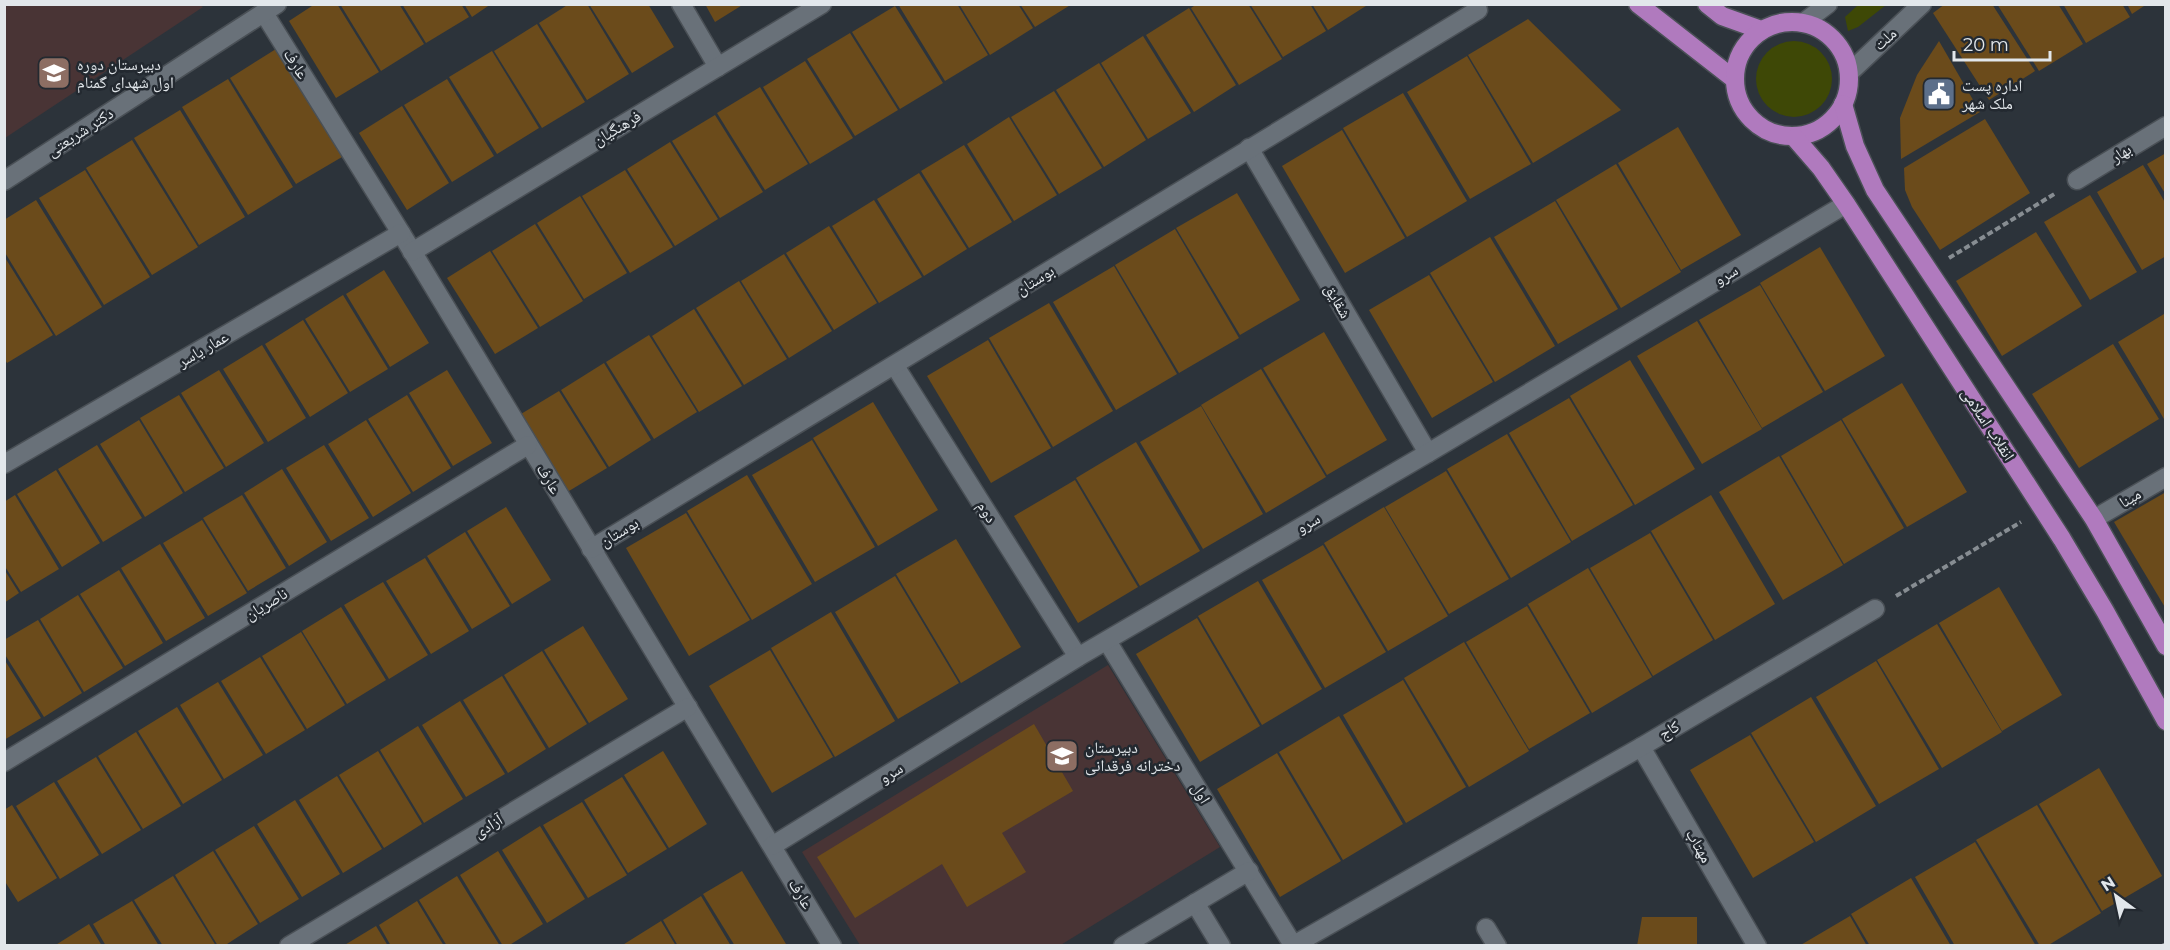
<svg xmlns="http://www.w3.org/2000/svg" width="2170" height="950" font-family="Montserrat,'Noto Naskh Arabic',sans-serif">
<rect width="100%" height="100%" fill="#2c333a"/>
<g fill="#493435">
<path d="M200 5 203 7 5 138V5Z"/>
<path d="M1108 665 1220 847 1059 946 860 945 802 852Z"/>
</g>
<g fill="#3e4806">
<path d="M1858 5H1886L1858 27 1848 31 1845 17Z"/>
<circle cx="1794" cy="79" r="38"/>
</g>
<g fill="#6b4b1b">
<path d="M315 4H337L379 72 336 98 289 21Z"/>
<path d="M340 4H399L424 44 381 71Z"/>
<path d="M402 4H461L469 17 426 43Z"/>
<path d="M464 4H491L472 17Z"/>
<path d="M569 4H587L629 74 587 100 539 23Z"/>
<path d="M589 4H648L674 47 632 73Z"/>
<path d="M705 4H744L715 22Z"/>
<path d="M898 4H957L988 55 945 81Z"/>
<path d="M959 4H1018L1033 28 990 55Z"/>
<path d="M1020 4H1072L1035 27Z"/>
<path d="M1197 4H1248L1282 59 1239 85 1191 8Z"/>
<path d="M1250 4H1310L1326 31 1283 57Z"/>
<path d="M1312 4H1369L1328 30Z"/>
<path d="M1945 4H1992L2035 71 1989 100 1933 13Z"/>
<path d="M1997 4H2058L2083 44 2039 71Z"/>
<path d="M2063 4H2122L2130 17 2086 43Z"/>
<path d="M2127 4H2147L2132 14Z"/>
<path d="M895 6 943 83 900 109 852 32Z"/>
<path d="M1189 8 1236 85 1194 112 1146 35Z"/>
<path d="M1528 19 1621 110 1533 163 1468 55Z"/>
<path d="M537 24 585 102 542 128 494 51Z"/>
<path d="M850 33 898 110 855 136 807 59Z"/>
<path d="M1143 36 1191 113 1148 139 1101 63Z"/>
<path d="M1939 41 1980 112 1901 159 1900 118 1917 75Z"/>
<path d="M276 49 342 157 296 184 230 78Z"/>
<path d="M492 51 539 128 497 154 449 77Z"/>
<path d="M1467 56 1531 164 1470 199 1407 92Z"/>
<path d="M805 61 853 138 810 164 763 87Z"/>
<path d="M1099 63 1146 140 1104 167 1056 90Z"/>
<path d="M228 79 293 187 248 215 182 107Z"/>
<path d="M447 79 494 156 452 182 404 105Z"/>
<path d="M760 87 808 164 765 190 717 113Z"/>
<path d="M1054 91 1102 168 1059 194 1011 117Z"/>
<path d="M1403 93 1467 201 1407 237 1343 128Z"/>
<path d="M402 106 449 183 407 210 359 133Z"/>
<path d="M180 110 245 217 199 245 134 138Z"/>
<path d="M715 115 763 192 720 218 672 141Z"/>
<path d="M1009 117 1057 195 1014 221 967 144Z"/>
<path d="M1985 119 2030 193 1940 250 1912 207 1905 190 1904 168Z"/>
<path d="M1678 127 1741 235 1681 270 1618 163Z"/>
<path d="M1342 130 1405 238 1345 273 1282 166Z"/>
<path d="M132 140 198 247 152 275 86 168Z"/>
<path d="M670 142 718 219 675 246 627 169Z"/>
<path d="M964 145 1012 222 969 248 921 171Z"/>
<path d="M2166 153V195L2147 164Z"/>
<path d="M1616 164 1681 272 1621 308 1556 200Z"/>
<path d="M2143 165 2166 204V256L2142 270 2097 192Z"/>
<path d="M85 170 150 277 104 305 39 198Z"/>
<path d="M625 170 673 247 630 273 582 196Z"/>
<path d="M919 173 967 249 924 276 877 199Z"/>
<path d="M1237 193 1300 300 1240 335 1176 228Z"/>
<path d="M2090 195 2137 272 2090 300 2044 222Z"/>
<path d="M580 196 627 273 584 299 537 223Z"/>
<path d="M36 200 102 307 56 336 4 251V220Z"/>
<path d="M874 200 922 277 879 303 832 226Z"/>
<path d="M1555 201 1618 309 1558 344 1494 237Z"/>
<path d="M535 224 583 301 540 327 492 251Z"/>
<path d="M829 226 877 303 834 330 786 253Z"/>
<path d="M1175 229 1239 338 1179 373 1115 265Z"/>
<path d="M2036 232 2082 306 2002 356 1956 281Z"/>
<path d="M1490 237 1555 346 1495 382 1430 273Z"/>
<path d="M1820 247 1885 356 1825 391 1760 283Z"/>
<path d="M490 251 538 328 495 354 447 278Z"/>
<path d="M784 254 832 331 789 358 741 281Z"/>
<path d="M4 256 53 335 7 363 4 358Z"/>
<path d="M1114 266 1177 374 1116 410 1053 302Z"/>
<path d="M384 270 429 343 390 367 346 294Z"/>
<path d="M1429 275 1493 382 1432 418 1369 310Z"/>
<path d="M739 281 787 359 744 385 696 308Z"/>
<path d="M1760 285 1823 392 1762 428 1699 320Z"/>
<path d="M343 295 388 369 350 392 305 319Z"/>
<path d="M1049 303 1113 411 1053 447 989 338Z"/>
<path d="M694 309 742 386 699 412 652 336Z"/>
<path d="M2164 314 2166 418 2164 419 2118 342Z"/>
<path d="M303 320 348 393 310 417 265 344Z"/>
<path d="M1697 321 1762 429 1702 464 1637 356Z"/>
<path d="M1324 332 1387 440 1327 475 1263 368Z"/>
<path d="M649 335 697 412 654 439 606 362Z"/>
<path d="M988 340 1051 448 991 483 927 376Z"/>
<path d="M2113 344 2159 419 2079 468 2032 394Z"/>
<path d="M262 345 306 418 268 442 223 369Z"/>
<path d="M1630 360 1695 469 1635 505 1570 396Z"/>
<path d="M604 363 651 440 609 467 561 390Z"/>
<path d="M1261 369 1326 477 1266 513 1201 405Z"/>
<path d="M219 370 264 443 226 467 181 393Z"/>
<path d="M447 370 492 443 453 466 409 393Z"/>
<path d="M1902 383 1967 492 1907 527 1842 419Z"/>
<path d="M559 391 607 468 564 494 516 417Z"/>
<path d="M179 395 224 468 185 492 140 418Z"/>
<path d="M407 395 451 468 413 492 368 419Z"/>
<path d="M1569 398 1633 505 1572 541 1509 433Z"/>
<path d="M873 402 938 510 878 546 813 438Z"/>
<path d="M1201 406 1263 514 1203 549 1140 442Z"/>
<path d="M139 420 183 493 145 517 100 444Z"/>
<path d="M366 420 411 493 373 517 328 444Z"/>
<path d="M1841 420 1904 528 1844 564 1781 456Z"/>
<path d="M1507 434 1571 542 1511 578 1447 469Z"/>
<path d="M812 440 875 547 815 582 752 475Z"/>
<path d="M1136 442 1200 551 1140 586 1076 478Z"/>
<path d="M97 445 142 518 103 542 58 469Z"/>
<path d="M324 445 369 518 331 541 286 468Z"/>
<path d="M1779 456 1843 565 1783 600 1719 492Z"/>
<path d="M282 469 327 542 289 566 244 493Z"/>
<path d="M56 470 100 543 62 567 17 494Z"/>
<path d="M1446 471 1509 579 1449 614 1385 507Z"/>
<path d="M747 475 812 584 752 620 687 511Z"/>
<path d="M1075 480 1138 587 1078 623 1014 516Z"/>
<path d="M2166 492V609L2114 522Z"/>
<path d="M15 495 59 569 21 592 4 565V502Z"/>
<path d="M242 495 286 568 248 591 203 518Z"/>
<path d="M1711 495 1775 604 1715 640 1651 531Z"/>
<path d="M506 507 551 580 512 604 467 531Z"/>
<path d="M1384 507 1448 616 1388 651 1324 543Z"/>
<path d="M686 513 750 620 689 656 626 548Z"/>
<path d="M202 520 247 593 208 616 163 543Z"/>
<path d="M465 532 510 606 472 629 427 556Z"/>
<path d="M1650 533 1713 640 1653 676 1590 568Z"/>
<path d="M956 539 1021 647 961 683 896 574Z"/>
<path d="M160 544 205 618 166 641 121 568Z"/>
<path d="M1323 545 1386 652 1325 688 1262 580Z"/>
<path d="M425 558 469 631 431 654 386 581Z"/>
<path d="M1588 568 1652 677 1592 713 1528 604Z"/>
<path d="M4 569 19 593 4 603Z"/>
<path d="M119 570 163 643 125 666 80 594Z"/>
<path d="M895 576 959 683 898 719 835 612Z"/>
<path d="M1258 581 1322 689 1262 725 1198 616Z"/>
<path d="M383 582 428 655 389 679 344 605Z"/>
<path d="M1999 587 2062 695 2002 731 1939 623Z"/>
<path d="M78 595 123 668 84 692 40 619Z"/>
<path d="M1527 606 1590 713 1529 749 1466 642Z"/>
<path d="M341 607 386 680 347 704 302 631Z"/>
<path d="M831 612 895 721 835 757 771 648Z"/>
<path d="M1197 618 1260 726 1200 762 1136 654Z"/>
<path d="M38 620 82 693 44 717 4 653V640Z"/>
<path d="M1937 624 2002 732 1942 768 1877 660Z"/>
<path d="M583 626 628 699 589 723 544 650Z"/>
<path d="M301 632 345 705 307 729 262 656Z"/>
<path d="M1464 642 1529 751 1469 787 1404 678Z"/>
<path d="M770 650 833 757 772 793 709 686Z"/>
<path d="M542 651 587 724 549 748 504 675Z"/>
<path d="M260 657 305 730 266 754 221 681Z"/>
<path d="M4 659 41 718 4 740Z"/>
<path d="M1876 661 1939 769 1879 804 1816 697Z"/>
<path d="M502 676 546 749 508 773 463 700Z"/>
<path d="M1403 680 1466 787 1406 823 1343 715Z"/>
<path d="M218 682 263 755 224 779 180 705Z"/>
<path d="M1811 697 1876 806 1816 842 1751 733Z"/>
<path d="M460 701 505 774 466 797 422 725Z"/>
<path d="M177 707 222 780 183 804 138 731Z"/>
<path d="M1339 716 1403 824 1343 860 1279 752Z"/>
<path d="M1034 724 1073 791 1002 833 1026 872 967 907 942 864 855 918 817 857Z"/>
<path d="M418 726 463 799 424 823 380 750Z"/>
<path d="M136 732 181 806 143 829 98 756Z"/>
<path d="M1750 735 1814 842 1753 878 1690 770Z"/>
<path d="M378 751 422 824 384 848 339 775Z"/>
<path d="M663 751 707 824 669 848 624 775Z"/>
<path d="M1277 753 1341 861 1280 897 1217 789Z"/>
<path d="M96 757 141 830 102 854 57 781Z"/>
<path d="M2099 768 2162 876 2102 911 2039 804Z"/>
<path d="M337 776 382 849 343 873 299 800Z"/>
<path d="M622 777 667 849 628 873 584 800Z"/>
<path d="M54 782 99 855 60 879 16 806Z"/>
<path d="M295 800 340 874 302 897 257 824Z"/>
<path d="M582 802 627 875 588 898 543 825Z"/>
<path d="M12 805 57 878 18 902 4 880V810Z"/>
<path d="M2037 805 2101 913 2047 946H2040L1976 840Z"/>
<path d="M254 826 299 899 260 923 215 850Z"/>
<path d="M540 826 585 899 547 923 502 850Z"/>
<path d="M1975 842 2036 946H1955L1915 877Z"/>
<path d="M213 851 258 924 224 946H218L175 875Z"/>
<path d="M498 851 543 924 508 946H503L460 875Z"/>
<path d="M742 871 786 944 784 946H735L703 894Z"/>
<path d="M173 876 216 946H163L134 900Z"/>
<path d="M457 876 500 946H447L419 900Z"/>
<path d="M1911 878 1951 946H1870L1851 914Z"/>
<path d="M701 896 731 946H678L663 920Z"/>
<path d="M132 901 159 946H106L93 924Z"/>
<path d="M417 901 444 946H391L379 925Z"/>
<path d="M1850 916 1867 946H1799Z"/>
<path d="M1642 917H1697V946H1637Z"/>
<path d="M661 921 676 946H621Z"/>
<path d="M89 924 102 946H54Z"/>
<path d="M376 926 388 946H343Z"/>
</g>
<g fill="none" stroke-linecap="round" stroke-linejoin="round">
<defs>
<g id="minor">
<path d="M681 4 718 67"/>
<path d="M264 13 401 233 832 946"/>
<path d="M1803 23 1828 4"/>
<path d="M1849 73 1922 4"/>
<path d="M1249 148 1428 453"/>
<path d="M2077 180 2166 126"/>
<path d="M4 181 277 4"/>
<path d="M412 252 822 4"/>
<path d="M895 366 1078 657"/>
<path d="M4 464 401 233"/>
<path d="M2094 519 2166 477"/>
<path d="M591 549C888 371 1182 188 1478 10"/>
<path d="M1107 641 1293 945"/>
<path d="M1641 747 1757 946"/>
<path d="M4 762 528 445"/>
<path d="M772 846 1078 657 1428 453 1846 204"/>
<path d="M1195 903 1221 946"/>
<path d="M1486 928 1497 946"/>
<path d="M289 946 688 707"/>
<path d="M1123 946 1249 871"/>
<path d="M1292 946 1641 747 1875 609"/>
</g>
<g id="major">
<path d="M1638 4 1734 79"/>
<path d="M1707 4 1722 16 1761 30"/>
<circle cx="1792" cy="79" r="57"/>
<path d="M1843 104 1855 146 1875 190 2094 519 2166 646"/>
<path d="M1795 138 1821 168 1846 204 2062 539 2105 611 2166 721"/>
</g>
</defs>
<use href="#minor" stroke="#4a5056" stroke-width="21"/>
<use href="#major" stroke="#4a5056" stroke-width="21"/>
<g stroke="#878d92" stroke-width="4" stroke-dasharray="6 3" stroke-linecap="butt">
<path d="M1949 258 2056 193"/>
<path d="M1896 596 2021 522"/>
<path d="M2162 946 2166 944"/>
</g>
<use href="#minor" stroke="#697179" stroke-width="18"/>
<use href="#major" stroke="#b07abe" stroke-width="18"/>
</g>
<defs>
<symbol id="school-square" viewBox="-11 -11 22 22"><rect x="-9" y="-9" width="18" height="18" rx="4" fill="#8d6e63" stroke="#232930"/><path d="M0-5L7-2L0 1L-7-2ZM-4 1L0 2.5L4 1V4Q0 6-4 4Z" fill="#fff"/></symbol>
<symbol id="civic-square" viewBox="-11 -11 22 22"><rect x="-9" y="-9" width="18" height="18" rx="4" fill="#5c6f8a" stroke="#232930"/><path d="M-.6-6.5H3V-4.5H.6V-3L4-1V1h2V6H-6V1h2V-1L-.6-3ZM-1.2 2.5V6h2.4V2.5Z" fill="#fff"/></symbol>
</defs>
<g fill-rule="evenodd">
<use href="#school-square" x="35" y="54" width="38" height="38"/>
<use href="#civic-square" x="1920" y="75" width="38" height="38"/>
<use href="#school-square" x="1043" y="737" width="38" height="38"/>
</g>
<g text-anchor="middle" dominant-baseline="central" stroke-width="5" stroke-linejoin="round" paint-order="stroke">
<g font-size="16" fill="#e2e7eb" stroke="#232930">
<text transform="translate(1885 39) rotate(-43)">ملت</text>
<text transform="translate(296 64) rotate(58)">عارف</text>
<text transform="translate(617 128) rotate(-31)">فرهنگیان</text>
<text transform="translate(80 132) rotate(-33)">دکتر شریعتی</text>
<text transform="translate(2121 153) rotate(-32)">بهار</text>
<text transform="translate(1726 275) rotate(-31)">سرو</text>
<text transform="translate(1035 280) rotate(-32)">بوستان</text>
<text transform="translate(1338 301) rotate(60)">شقایق</text>
<text transform="translate(203 349) rotate(-30)">عمار یاسر</text>
<text transform="translate(1988 424) rotate(57)">انقلاب اسلامی</text>
<text transform="translate(549 479) rotate(59)">عارف</text>
<text transform="translate(2130 498) rotate(-31)">مینا</text>
<text transform="translate(987 512) rotate(58)">دوم</text>
<text transform="translate(1308 523) rotate(-30)">سرو</text>
<text transform="translate(619 532) rotate(-31)">بوستان</text>
<text transform="translate(266 604) rotate(-31)">ناصریان</text>
<text transform="translate(1669 730) rotate(-31)">کاج</text>
<text transform="translate(891 773) rotate(-32)">سرو</text>
<text transform="translate(1201 793) rotate(59)">اول</text>
<text transform="translate(488 826) rotate(-31)">آزادی</text>
<text transform="translate(1699 846) rotate(60)">مهتاب</text>
<text transform="translate(801 894) rotate(59)">عارف</text>
</g>
<g font-size="16" fill="#e2e7eb" stroke="#232930" text-anchor="start">
<text x="77" y="64">دبیرستان دوره<tspan x="77" dy="18">اول شهدای گمنام</tspan></text>
<text x="1962" y="85">اداره پست<tspan x="1962" dy="18">ملک شهر</tspan></text>
<text x="1085" y="747">دبیرستان<tspan x="1085" dy="18">دخترانه فرقدانی</tspan></text>
</g>
</g>
<rect width="2170" height="950" fill="none" stroke="#e2e7eb" stroke-width="12"/>
<g transform="translate(2116 896) rotate(327)" stroke="#232930" stroke-width="4.5" paint-order="stroke">
<path d="M0-4.5L10 22L0 15L-10 22Z" fill="#e2e7eb"/>
<text y="-9" font-size="16" font-weight="bold" text-anchor="middle" fill="#e2e7eb">N</text>
</g>
<path d="M1954 51v9h96v-9" fill="none" stroke="#e2e7eb" stroke-width="3"/>
<text x="1963" y="51" font-size="18" fill="#e2e7eb" stroke="#232930" stroke-width="4.5" paint-order="stroke">20 m</text>
</svg>
